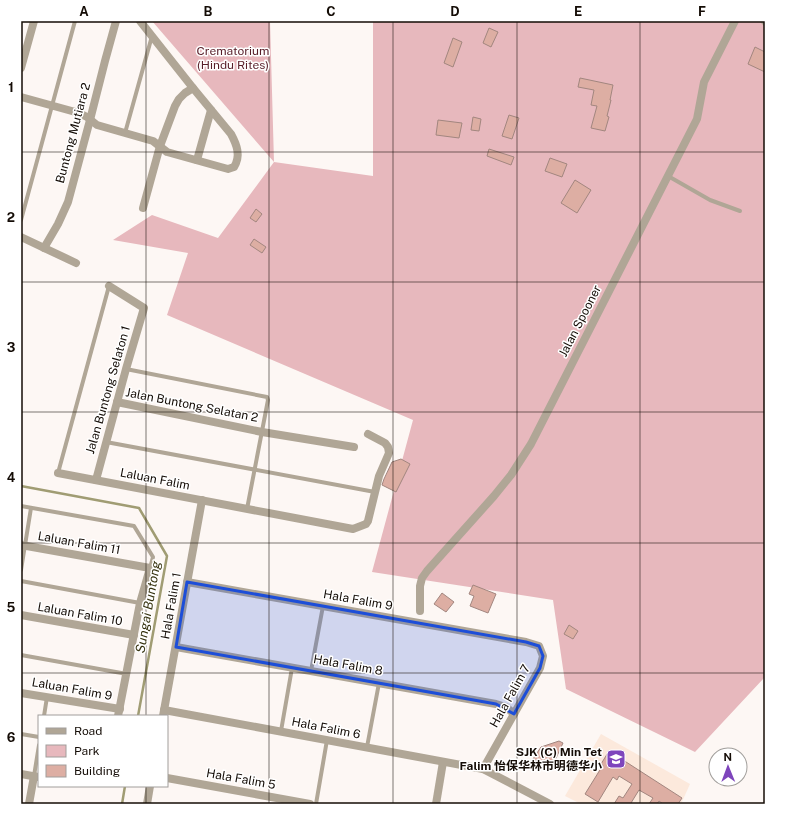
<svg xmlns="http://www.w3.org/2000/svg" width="786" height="825" font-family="'Public Sans','Noto Sans SC',sans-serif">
<rect width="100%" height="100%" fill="#fdf7f4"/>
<path fill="#fce9dc" d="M601 734 690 784 681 804H581L565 796Z"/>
<path fill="#e7b8bd" d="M152 21H270L274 162 373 176V21H765V677L695 752 566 689 553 600 372 572 413 420 167 315 188 253 113 240 152 215 218 238 274 162Z"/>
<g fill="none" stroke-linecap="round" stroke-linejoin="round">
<g stroke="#a09c73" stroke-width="2.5">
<path d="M21 486 139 508 167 556 138 716"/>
<path d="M122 804 125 786"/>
</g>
</g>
<g fill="#ddaea3" stroke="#a2867f">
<path d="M489 28 498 32 491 47 483 43Z"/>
<path d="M453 38 462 42 453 67 444 63Z"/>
<path d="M755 47 765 52V72L748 64Z"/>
<path d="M580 78 613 85 610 100H611L607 116 609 117 605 131 591 128 597 106 591 105 594 90 578 87Z"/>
<path d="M509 115 519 118 512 139 502 136Z"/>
<path d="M473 117 481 119 479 131 471 130Z"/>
<path d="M438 120 462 123 459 138 436 135Z"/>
<path d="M489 149 514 157 511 165 487 156Z"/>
<path d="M550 158 567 164 562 177 545 171Z"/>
<path d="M575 180 591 190 577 213 561 203Z"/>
<path d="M256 209 262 214 256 222 250 218Z"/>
<path d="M254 239 266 247 262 253 250 245Z"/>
<path d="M401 459 410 464 396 492 382 485 384 479 392 462Z"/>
<path d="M473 585 496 594 488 613 470 606 474 596 469 594Z"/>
<path d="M442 593 454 602 446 612 434 604Z"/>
<path d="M569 625 578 631 573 639 564 634Z"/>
<path d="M559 741 563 743 551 769 533 759 541 747Z"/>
<path d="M609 751 682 798 678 804H663L659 801 657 804H649L653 798 639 790 631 803 633 804H614L619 796 623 798 632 784 619 776 617 780 613 777 598 802 585 794 603 765 601 764Z"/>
</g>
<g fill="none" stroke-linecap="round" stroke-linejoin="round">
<g stroke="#b0a696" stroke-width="4">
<path d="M762 21 765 24"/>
<path d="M125 133 152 36"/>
<path d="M668 176 710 200 740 211"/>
<path d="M21 220 75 21"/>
<path d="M126 369 267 397 268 400 247 509"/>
<path d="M106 442 375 492"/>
<path d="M58 473 109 286"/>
<path d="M21 506 134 526 153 557 150 568"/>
<path d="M21 570 31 508"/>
<path d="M21 581 140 603"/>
<path d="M21 655 127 674"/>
<path d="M311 671 323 606"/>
<path d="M44 716 47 697"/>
<path d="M281 731 292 668"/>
<path d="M21 734 39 737"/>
<path d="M367 747 379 683"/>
<path d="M34 776 39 745"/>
<path d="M316 804 327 740"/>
</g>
<g stroke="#b0a696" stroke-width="8">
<path d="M21 68 34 21"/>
<path d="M21 97 79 113 87 117 97 125 153 141 167 152 228 169 234 167C241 156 237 145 231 134L193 88 140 21"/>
<path d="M197 160 211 110"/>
<path d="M143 208 160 146 175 106 179 99 185 93 193 88"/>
<path d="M21 237 76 263"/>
<path d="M44 248 58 224 68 202 90 120 105 61 116 21"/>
<path d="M117 402 262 432 354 447"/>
<path d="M58 473 353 529 366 524 368 521 379 476 389 453 388 447 385 443 368 434"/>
<path d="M96 480 126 369 144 308 109 286"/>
<path d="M21 545 150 568 140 603 118 716"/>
<path d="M187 582 526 642 539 646 543 656 540 668 514 714 483 769"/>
<path d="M420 611V586L422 578 427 571 494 496 511 475 531 444 697 119 704 82 735 21"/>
<path d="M21 615 134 635"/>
<path d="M176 647 496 704 506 707 514 714"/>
<path d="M21 693 120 709"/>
<path d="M164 710 483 769 550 804"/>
<path d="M163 716 202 500"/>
<path d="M21 774 38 777"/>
<path d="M167 778 310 804"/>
<path d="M29 804 34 776"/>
<path d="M147 804 150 786"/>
<path d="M436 804 443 762"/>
</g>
</g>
<path fill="#1d4ed8" fill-opacity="0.2" stroke="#1d4ed8" stroke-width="3" stroke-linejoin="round" d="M187 582 526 642 539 646 543 656 540 668 514 714 496 704 176 647Z"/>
<path fill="none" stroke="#140c06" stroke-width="1" stroke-opacity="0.55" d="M146 21V716M269 21V804M393 21V804M517 21V804M640 21V804M21 152H765M21 282H765M21 412H765M21 543H765M21 673H765M146 786V804"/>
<defs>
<symbol id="school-square" viewBox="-11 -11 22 22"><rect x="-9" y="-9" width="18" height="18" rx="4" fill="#7e45bc" stroke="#fff"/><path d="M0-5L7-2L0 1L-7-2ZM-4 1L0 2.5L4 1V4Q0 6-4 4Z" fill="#fff"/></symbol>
</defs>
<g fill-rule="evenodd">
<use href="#school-square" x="605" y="748" width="22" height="22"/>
</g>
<g text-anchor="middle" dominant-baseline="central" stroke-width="3" stroke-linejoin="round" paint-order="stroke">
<g font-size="12" fill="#571d28" stroke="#fff">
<text x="233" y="51">Crematorium<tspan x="233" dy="14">(Hindu Rites)</tspan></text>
</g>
<g font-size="12" fill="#140c06" stroke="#fff">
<text transform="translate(73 133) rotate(-75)">Buntong Mutiara 2</text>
<text transform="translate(580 321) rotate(-63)">Jalan Spooner</text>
<text transform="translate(108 390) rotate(-74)">Jalan Buntong Selaton 1</text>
<text transform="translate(192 405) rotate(11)">Jalan Buntong Selatan 2</text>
<text transform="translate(155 479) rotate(11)">Laluan Falim</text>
<text transform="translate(79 543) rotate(10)">Laluan Falim 11</text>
<text transform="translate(358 600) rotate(10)">Hala Falim 9</text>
<text transform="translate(171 606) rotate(-80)">Hala Falim 1</text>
<text transform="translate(80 614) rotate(10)">Laluan Falim 10</text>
<text transform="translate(348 665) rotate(10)">Hala Falim 8</text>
<text transform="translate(72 689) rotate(10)">Laluan Falim 9</text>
<text transform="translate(510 696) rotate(-61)">Hala Falim 7</text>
<text transform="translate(326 728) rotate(11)">Hala Falim 6</text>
<text transform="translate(241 779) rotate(10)">Hala Falim 5</text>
</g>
<g font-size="12" font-weight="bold" fill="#140c06" stroke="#fff" text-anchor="end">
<text x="602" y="752">SJK (C) Min Tet<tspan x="602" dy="14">Falim 怡保华林市明德华小</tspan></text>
</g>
<g font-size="13" font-style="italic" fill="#36320f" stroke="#fff">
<text transform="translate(148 607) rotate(-80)">Sungai Buntong</text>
</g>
</g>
<rect width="786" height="825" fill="none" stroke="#ffffff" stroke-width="44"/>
<rect x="38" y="715" width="130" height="72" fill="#ffffff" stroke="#a19e9b"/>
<rect x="46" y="728" width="20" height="6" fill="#b0a696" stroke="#a19e9b"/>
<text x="74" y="735" font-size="12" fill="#140c06">Road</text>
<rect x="46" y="745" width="20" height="12" fill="#e7b8bd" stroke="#a19e9b"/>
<text x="74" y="755" font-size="12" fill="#140c06">Park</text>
<rect x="46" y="765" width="20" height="12" fill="#ddaea3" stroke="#a19e9b"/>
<text x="74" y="775" font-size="12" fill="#140c06">Building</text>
<g transform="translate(728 767) rotate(359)"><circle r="19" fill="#ffffff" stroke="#a19e9b"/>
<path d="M0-3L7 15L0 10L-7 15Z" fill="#7e45bc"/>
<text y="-6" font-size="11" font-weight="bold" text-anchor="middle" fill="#140c06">N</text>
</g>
<rect x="22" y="22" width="742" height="781" fill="none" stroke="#140c06" stroke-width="1.5"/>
<g font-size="13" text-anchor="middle" font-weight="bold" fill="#140c06">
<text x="84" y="16">A</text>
<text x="208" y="16">B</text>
<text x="331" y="16">C</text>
<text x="455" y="16">D</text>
<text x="578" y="16">E</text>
<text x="702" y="16">F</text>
<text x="11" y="92">1</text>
<text x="11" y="222">2</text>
<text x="11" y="352">3</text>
<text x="11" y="482">4</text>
<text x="11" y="612">5</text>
<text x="11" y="742">6</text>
</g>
</svg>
